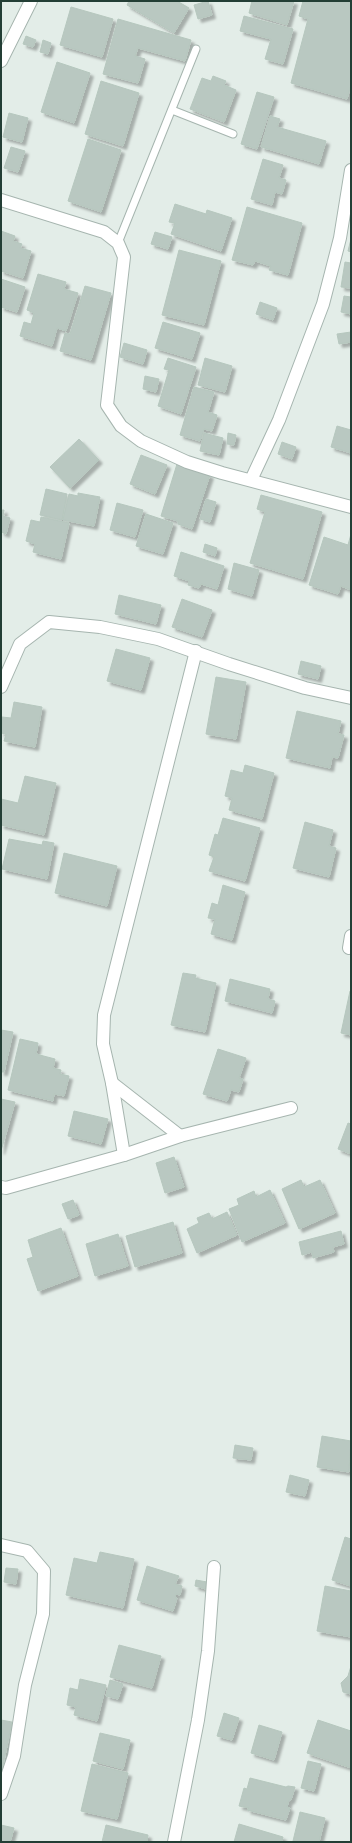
<svg xmlns="http://www.w3.org/2000/svg" width="352" height="1843" font-family="'Varela Round',sans-serif">
<defs>
<filter id="shadow"><feDropShadow dx="3.5" dy="3.5" stdDeviation="1" flood-color="#0004"/></filter>
</defs>
<rect width="100%" height="100%" fill="#e3ede8"/>
<g fill="#b9c8c1" stroke="#b6c7be" filter="url(#shadow)">
<path d="M129 1H177L189 8 174 33 127 5Z"/>
<path d="M208 1 212 15 198 19 194 5Z"/>
<path d="M252 1H294L287 25 249 13Z"/>
<path d="M303 1H351V85L347 99 291 83 308 19 299 16Z"/>
<path d="M71 7 113 19 102 57 60 45Z"/>
<path d="M244 16 293 29 283 64 265 59 271 39 240 31Z"/>
<path d="M118 19 191 40 185 61 138 48 135 56 145 59 138 83 103 74Z"/>
<path d="M26 36 36 40 33 47 23 44Z"/>
<path d="M43 40 51 43 48 54 40 52Z"/>
<path d="M57 62 90 73 74 123 41 112Z"/>
<path d="M213 76 226 81 224 85 236 90 224 122 190 109 202 78 211 81Z"/>
<path d="M101 81 139 93 123 146 85 134Z"/>
<path d="M257 92 274 97 257 149 241 144Z"/>
<path d="M9 113 28 118 22 142 3 137Z"/>
<path d="M270 116 280 119 277 127 326 141 319 164 261 147Z"/>
<path d="M88 139 121 150 101 212 68 201Z"/>
<path d="M11 147 25 151 18 172 4 168Z"/>
<path d="M263 159 283 165 279 178 286 180 282 194 275 192 272 205 251 199Z"/>
<path d="M175 204 206 214 207 210 232 218 221 251 171 234 175 223 169 222Z"/>
<path d="M247 207 302 223 288 275 269 270 271 266 255 261 253 265 232 260Z"/>
<path d="M1 231 15 236 13 241 22 244 20 248 31 251 23 278 1 271Z"/>
<path d="M155 232 172 237 168 249 151 244Z"/>
<path d="M351 239V252L348 251Z"/>
<path d="M179 250 221 261 204 325 162 315Z"/>
<path d="M345 262 351 263V288L341 287Z"/>
<path d="M38 274 66 282 64 289 78 293 66 331 57 328 52 346 20 336 24 322 31 324 34 313 27 310Z"/>
<path d="M1 279 25 287 17 312 1 307Z"/>
<path d="M85 286 111 293 91 360 60 351 65 333 70 334Z"/>
<path d="M344 296 351 297V314L341 312Z"/>
<path d="M260 302 277 308 273 320 256 314Z"/>
<path d="M163 322 200 333 192 359 155 348Z"/>
<path d="M351 332V342L339 344 337 334Z"/>
<path d="M124 343 147 350 143 364 120 357Z"/>
<path d="M168 358 196 367 181 414 158 406 169 370 164 369Z"/>
<path d="M205 358 232 366 225 392 198 385Z"/>
<path d="M145 376 159 379 156 392 143 389Z"/>
<path d="M194 387 214 392 208 412 217 415 212 431 204 429 200 441 180 435Z"/>
<path d="M337 426 351 430V453L331 447Z"/>
<path d="M204 433 223 438 219 455 200 451Z"/>
<path d="M228 433 236 435 234 445 227 444Z"/>
<path d="M79 439 99 460 70 488 50 467Z"/>
<path d="M282 442 296 447 292 459 278 454Z"/>
<path d="M141 455 167 465 155 494 130 484Z"/>
<path d="M177 464 210 475 192 529 178 524V521L161 516Z"/>
<path d="M46 489 67 494 62 520 40 515Z"/>
<path d="M78 493 100 497 94 526 63 520 69 494 78 496Z"/>
<path d="M261 495 322 512 303 579 250 563 265 512 257 509Z"/>
<path d="M206 499 216 502 210 522 200 519Z"/>
<path d="M117 503 143 510 135 537 110 530Z"/>
<path d="M1 510H4L3 516 10 518 6 534 1 532Z"/>
<path d="M146 514 173 523 163 554 136 546Z"/>
<path d="M41 517 69 523 61 559 33 552 35 544 26 541 31 520 40 522Z"/>
<path d="M351 534V590L341 586 338 594 309 585 324 537 348 545Z"/>
<path d="M205 544 217 548 215 556 203 552Z"/>
<path d="M181 552 224 566 217 589 201 584 199 588 188 585 189 581 174 576Z"/>
<path d="M234 563 259 570 252 596 228 589Z"/>
<path d="M119 595 161 605 156 624 115 614Z"/>
<path d="M182 599 212 610 202 637 172 627Z"/>
<path d="M116 649 150 658 141 690 107 681Z"/>
<path d="M301 661 321 666 318 679 298 674Z"/>
<path d="M216 677 246 682 236 739 206 734Z"/>
<path d="M14 702 42 707 35 747 4 741 6 734 1 733 2 717 11 718Z"/>
<path d="M297 711 341 721 338 734 344 735 338 758 332 757 330 768 286 758Z"/>
<path d="M245 765 274 773 262 819 229 810 232 798 225 796 231 770 243 773Z"/>
<path d="M25 776 56 783 44 835 1 825V799L18 803Z"/>
<path d="M223 818 260 828 245 881 209 871 214 857 209 855 215 834 218 835Z"/>
<path d="M305 822 333 830 329 846 336 848 329 877 293 868Z"/>
<path d="M9 839 42 845 43 841 54 843 47 879 2 869Z"/>
<path d="M64 853 117 866 107 906 55 893Z"/>
<path d="M223 885 245 892 232 940 211 934 215 919 208 918 212 903 218 905Z"/>
<path d="M183 973 196 975 195 978 216 983 205 1032 171 1025Z"/>
<path d="M230 979 270 989 268 999 275 1001 272 1013 225 1001Z"/>
<path d="M350 991 351 992V1035L341 1033Z"/>
<path d="M1 1030 13 1032 4 1072H1Z"/>
<path d="M20 1039 38 1043 36 1054 55 1059 53 1068 61 1070 60 1074 69 1076 64 1096 54 1094 53 1101 8 1090Z"/>
<path d="M218 1049 246 1058 239 1078 243 1079 239 1092 231 1090 227 1101 203 1094Z"/>
<path d="M1 1099 15 1102 1 1151Z"/>
<path d="M74 1111 108 1119 101 1144 68 1136Z"/>
<path d="M348 1123 351 1124V1154L338 1149Z"/>
<path d="M174 1157 184 1187 165 1193 156 1163Z"/>
<path d="M301 1180 304 1187 320 1180 335 1213 299 1229 282 1189Z"/>
<path d="M270 1190 285 1223 242 1242 229 1209 239 1205 237 1199 254 1191 256 1197Z"/>
<path d="M73 1200 79 1215 68 1219 62 1204Z"/>
<path d="M227 1212 237 1235 197 1253 187 1229 199 1223 197 1218 209 1213 212 1219Z"/>
<path d="M173 1222 182 1253 135 1267 126 1236Z"/>
<path d="M61 1228 78 1276 38 1291 27 1259 33 1257 28 1240Z"/>
<path d="M341 1231 344 1244 333 1247 334 1252 313 1258 312 1252 302 1255 299 1242Z"/>
<path d="M118 1234 128 1266 95 1276 86 1244Z"/>
<path d="M322 1436 351 1441 349 1472 317 1467Z"/>
<path d="M235 1445 253 1448 251 1460 233 1458Z"/>
<path d="M290 1475 309 1480 305 1496 286 1492Z"/>
<path d="M345 1537 351 1539V1586L332 1580Z"/>
<path d="M100 1552 134 1559 123 1608 66 1595 74 1558 97 1563Z"/>
<path d="M147 1566 179 1576 175 1584 182 1586 180 1595 176 1594 175 1597 177 1598 173 1611 137 1600Z"/>
<path d="M6 1568 18 1569 16 1584 4 1582Z"/>
<path d="M196 1580 207 1582 206 1589 195 1586Z"/>
<path d="M325 1586 351 1591V1637L317 1631Z"/>
<path d="M119 1645 161 1656 152 1688 110 1677Z"/>
<path d="M351 1666V1694L343 1692 341 1683 348 1676Z"/>
<path d="M80 1679 106 1685 97 1721 74 1715 76 1707 67 1705 70 1688 78 1690Z"/>
<path d="M110 1680 123 1684 118 1699 106 1696Z"/>
<path d="M224 1713 239 1718 232 1740 217 1736Z"/>
<path d="M1 1720 12 1722 1 1775Z"/>
<path d="M318 1720 351 1731V1768L307 1753Z"/>
<path d="M259 1725 282 1732 274 1760 251 1753Z"/>
<path d="M100 1733 130 1740 123 1769 93 1761Z"/>
<path d="M308 1761 321 1764 314 1791 301 1788Z"/>
<path d="M92 1764 128 1773 117 1819 81 1811Z"/>
<path d="M250 1778 286 1787 288 1786 295 1787 291 1800H289L287 1807 290 1808 286 1820 247 1810 249 1808 239 1806 244 1788 247 1789Z"/>
<path d="M300 1812 325 1818 319 1842 293 1841Z"/>
<path d="M239 1824 283 1837 282 1842H234Z"/>
<path d="M1 1825 14 1828 10 1842H1Z"/>
<path d="M106 1825 148 1835 147 1842H102Z"/>
</g>
<g fill="none" stroke-linecap="round" stroke-linejoin="round">
<defs>
<g id="service">
<path d="M172 110 233 134"/>
<path d="M118 243 196 49"/>
</g>
<g id="minor">
<path d="M1 61 31 1"/>
<path d="M1 200 104 232 118 243 124 257 107 405 121 426 141 441 187 462 222 473 351 507"/>
<path d="M251 480 279 420 323 304 340 238 351 170"/>
<path d="M1 687 20 644 49 622 100 627 158 639 229 664 305 688 351 698"/>
<path d="M349 948 351 936"/>
<path d="M112 1083 180 1136"/>
<path d="M124 1155 112 1083 103 1044 104 1015 196 651"/>
<path d="M1 1187 6 1188 124 1155 180 1136 291 1108"/>
<path d="M1 1545 27 1551 44 1571 43 1614 25 1685 14 1756 1 1794"/>
<path d="M174 1842 198 1720 208 1651 214 1567"/>
</g>
</defs>
<use href="#service" stroke="#a6b5af" stroke-width="9"/>
<use href="#minor" stroke="#a6b5af" stroke-width="14"/>
<use href="#service" stroke="#fff" stroke-width="7"/>
<use href="#minor" stroke="#fff" stroke-width="12"/>
</g>
<rect width="352" height="1843" fill="none" stroke="#233e35" stroke-width="4"/>
</svg>
